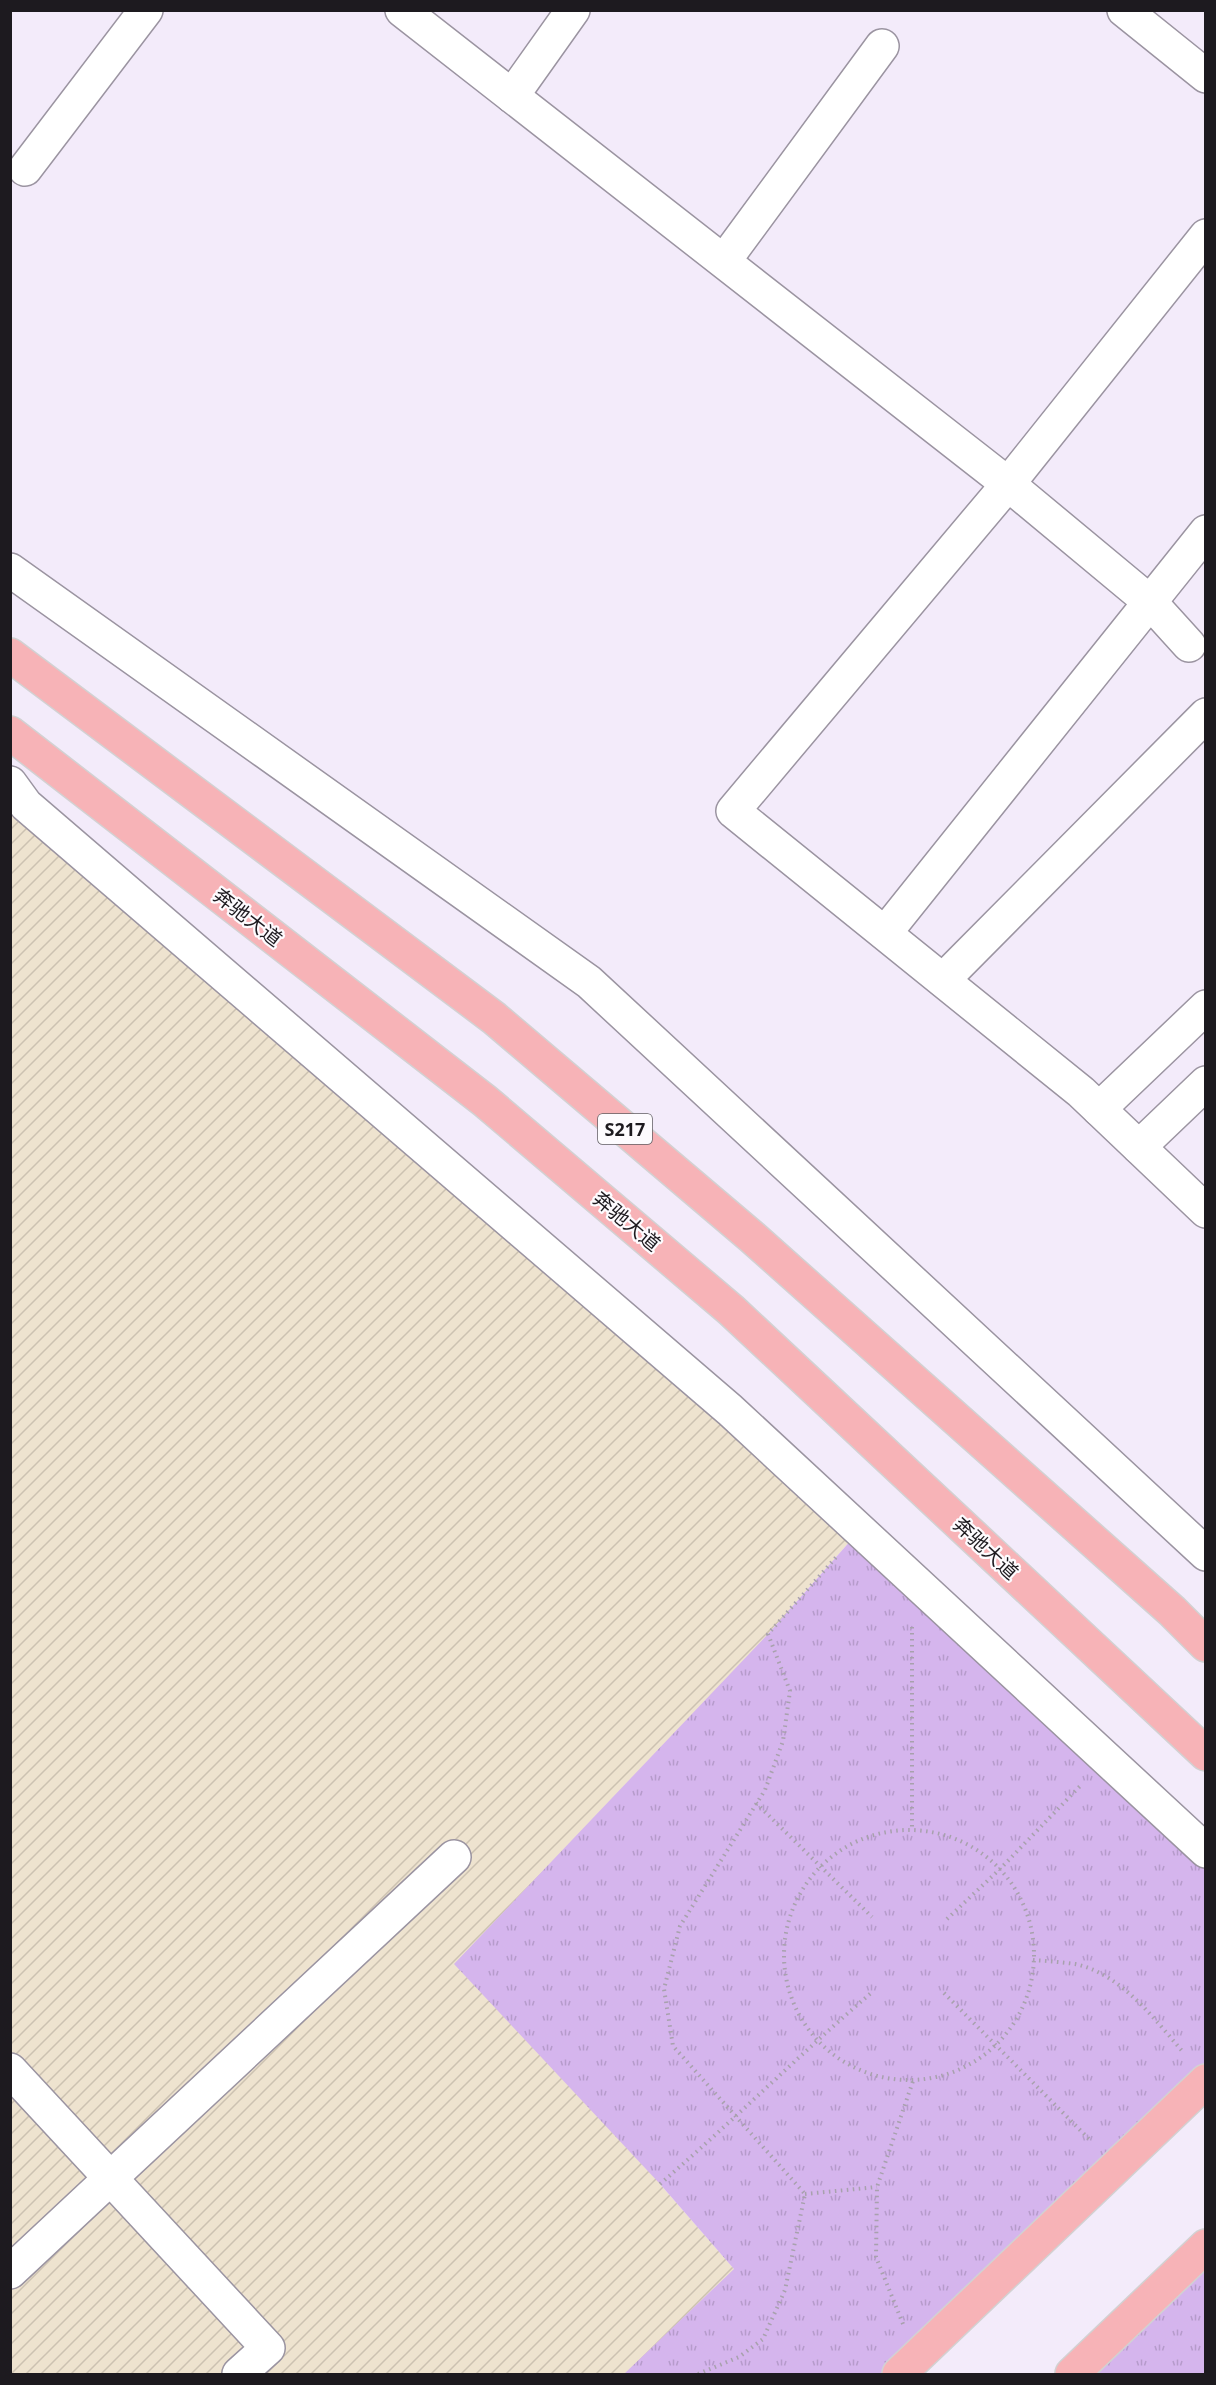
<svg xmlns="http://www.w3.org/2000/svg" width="1216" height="2385" font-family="'Open Sans','Noto Sans SC',sans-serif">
<defs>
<pattern id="industrial-furrows" width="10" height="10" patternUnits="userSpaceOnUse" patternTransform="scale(1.5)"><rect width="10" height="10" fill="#eee3cf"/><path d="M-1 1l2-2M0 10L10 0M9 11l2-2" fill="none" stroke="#ccc2b1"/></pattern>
<pattern id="park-tufts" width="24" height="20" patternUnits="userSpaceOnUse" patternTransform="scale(1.5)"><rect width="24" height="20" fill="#d5b5ed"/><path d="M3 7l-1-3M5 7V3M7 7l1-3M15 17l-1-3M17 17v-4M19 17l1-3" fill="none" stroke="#b69bcb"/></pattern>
</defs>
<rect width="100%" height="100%" fill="#f3ebfa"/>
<path fill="url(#industrial-furrows)" d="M10 783 860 1530 768 1634 660 2184 735 2270 626 2374H11Z"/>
<g fill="url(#park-tufts)">
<path d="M860 1530 1205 1851V2081L899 2374H624L734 2269 660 2184 454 1964 768 1634Z"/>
<path d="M1205 2246V2374H1072Z"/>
</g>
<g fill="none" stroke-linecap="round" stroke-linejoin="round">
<defs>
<g id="minor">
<path d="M402 10 1008 484 733 811 1081 1092 1206 1211"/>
<path d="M1124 10 1206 76"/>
<path d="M512 96 573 10"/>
<path d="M25 169 146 10"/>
<path d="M724 261 882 46"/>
<path d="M10 570 589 982 1206 1554"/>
<path d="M1189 645 1150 602 1008 484 1206 236"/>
<path d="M10 783 26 805 730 1410 1206 1851"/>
<path d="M885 933 1206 532"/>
<path d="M943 980 1206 715"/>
<path d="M1099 1109 1206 1007"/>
<path d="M1139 1147 1206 1083"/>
<path d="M10 2070 268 2348 239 2374"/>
<path d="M10 2272 454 1857"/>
</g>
<g id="major">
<path d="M10 655 494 1018 752 1237 1172 1611 1206 1645"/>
<path d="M10 733 485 1101 731 1310 1206 1754"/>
<path d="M899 2374 1206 2081"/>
<path d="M1072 2374 1206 2246"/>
</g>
</defs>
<use href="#minor" stroke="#9b94a1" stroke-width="36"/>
<use href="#major" stroke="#d2d1d2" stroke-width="36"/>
<g stroke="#a8a1ad" stroke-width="4" stroke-dasharray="1.5 4.5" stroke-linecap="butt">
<path d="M912 1627V1830"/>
<path d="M756 1803 872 1917"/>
<circle cx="909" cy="1955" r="125"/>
<path d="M947 1919 1001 1868 1082 1784"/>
<path d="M1033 1960C1047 1961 1061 1962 1075 1964 1122 1974 1154 2019 1184 2053"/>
<path d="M944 1993 1091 2141"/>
<path d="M660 2184C732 2122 799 2055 871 1993"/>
<path d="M805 2194 877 2187"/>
<path d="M903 2324 876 2257 877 2187 913 2081"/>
<path d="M698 2374 739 2357 763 2339 785 2290 805 2194 673 2046 664 1989 680 1926 765 1790 783 1741 790 1691 768 1634 838 1555"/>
</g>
<use href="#minor" stroke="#fff" stroke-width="33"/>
<use href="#major" stroke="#f7b3b7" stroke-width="33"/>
</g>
<g text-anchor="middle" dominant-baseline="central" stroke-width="4.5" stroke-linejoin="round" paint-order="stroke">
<rect fill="#fdfbfe" stroke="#605e62" stroke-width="1.5" x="598" y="1114" width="54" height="30" rx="4.5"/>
<g font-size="18" font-weight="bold" fill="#1d1a1f">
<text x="625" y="1129">S217</text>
</g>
<g font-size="20" fill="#1d1a1f" stroke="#fdfbfe">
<text transform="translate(248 917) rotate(38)">奔驰大道</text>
<text transform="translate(627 1221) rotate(40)">奔驰大道</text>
<text transform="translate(986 1548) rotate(43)">奔驰大道</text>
</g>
</g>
<rect width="1216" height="2385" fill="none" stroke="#1d1a1f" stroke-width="24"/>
</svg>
